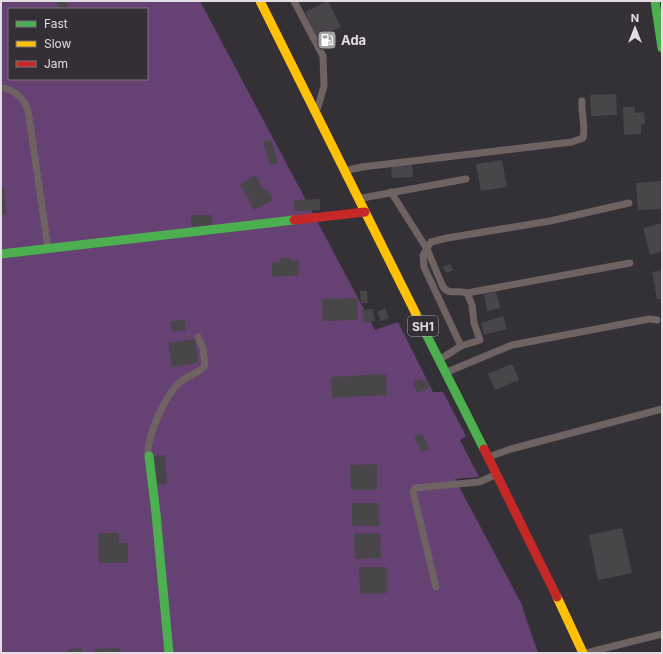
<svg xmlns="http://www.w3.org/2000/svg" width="663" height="654" font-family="Inter,sans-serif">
<rect width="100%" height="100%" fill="#333135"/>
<path fill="#654174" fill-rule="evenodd" d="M1 1H200L375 330 398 322 433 392H443L466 436 460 440 479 477 455 479 521 603 538 653H1ZM9 9H147V79H9Z"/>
<g fill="#484649">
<path d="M56 1H66L68 7 59 9Z"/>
<path d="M328 1 341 27 317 38 305 12Z"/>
<path d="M616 94 617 115 591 116 590 95Z"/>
<path d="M623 107H635V113L644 112 645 124H641V134L624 135Z"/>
<path d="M271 140 278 163 270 165 263 142Z"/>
<path d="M502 160 507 187 481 191 476 164Z"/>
<path d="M412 163 413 177 392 178 391 165Z"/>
<path d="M256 175 264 191 267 189 273 200 254 210 240 184Z"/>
<path d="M662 181V209L638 210 636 183Z"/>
<path d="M1 188H4L6 214 1 215Z"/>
<path d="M320 199V210L294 211V200Z"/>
<path d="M191 215H212V225L191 226Z"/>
<path d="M662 223V251L650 255 643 228Z"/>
<path d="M280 258H290L291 261 299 260V275L272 277V263L280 262Z"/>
<path d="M450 264 453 270 446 273 443 267Z"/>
<path d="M662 270V299H657L652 272Z"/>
<path d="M360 291H367L368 303H361Z"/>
<path d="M496 292 500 308 487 311 484 294Z"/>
<path d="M357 298 358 320 323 321 322 299Z"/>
<path d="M385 308 389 318 381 321 377 312Z"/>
<path d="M373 309 375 321 364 323 362 310Z"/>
<path d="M503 316 507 329 484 335 481 323Z"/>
<path d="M184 319 186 330 172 332 170 322Z"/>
<path d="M195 339 198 363 172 367 168 343Z"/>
<path d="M512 364 519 380 495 390 488 374Z"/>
<path d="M386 374 387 395 332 398 331 377Z"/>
<path d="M422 379V381L426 380 429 388 417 393 413 382Z"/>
<path d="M422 433 429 449 422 452 414 437Z"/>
<path d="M165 455 167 484 155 485 153 456Z"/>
<path d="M377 464V490H351L350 465Z"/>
<rect x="352" y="503" width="27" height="23"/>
<path d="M622 528 632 573 598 580 589 535Z"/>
<path d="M98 533H119V543H128V563H99Z"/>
<path d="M380 533 381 558 355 559 354 534Z"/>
<path d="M359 567H387V593L360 594Z"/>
<path d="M81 647 83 653H66V651Z"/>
<path d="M120 648V653H95V649Z"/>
</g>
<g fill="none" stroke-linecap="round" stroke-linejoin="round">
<g stroke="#6e6362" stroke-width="7">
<path d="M294 1 323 56 324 86 318 107"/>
<path d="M4 88C17 92 23 98 28 110L48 248"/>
<path d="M348 170 362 167 572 142 583 138C586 127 581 114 582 101"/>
<path d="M391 192 427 249 443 287C450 296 458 289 467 293L472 305 474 323 480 340 461 346"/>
<path d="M362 198 466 179"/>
<path d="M467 293 630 263"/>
<path d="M442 358 461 346 424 267 423 255 431 242 447 238 550 221 629 203"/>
<path d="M447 372 512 345 649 319 657 320"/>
<path d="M148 455C147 436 165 396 179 383 187 376 198 373 205 366L203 348 198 337"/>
<path d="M491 456 511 449 662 409"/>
<path d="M436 587 413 492 415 488 479 482 495 475"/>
<path d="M586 653 662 634"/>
</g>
<g stroke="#4caf50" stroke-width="9">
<path d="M655 1 662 48"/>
<path d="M1 254 294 220"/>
<path d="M416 314 484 449"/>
<path d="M149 456 156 514 169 653"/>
</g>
<g stroke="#ffc107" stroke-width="9">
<path d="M260 1 416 314"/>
<path d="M557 597 583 653"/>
</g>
<g stroke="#c62828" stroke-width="9">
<path d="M294 220 365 212"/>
<path d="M484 449 557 597"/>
</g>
</g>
<defs>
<symbol id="fuel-square" viewBox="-11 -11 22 22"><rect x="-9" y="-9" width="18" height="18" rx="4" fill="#a4a1a5" stroke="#342f37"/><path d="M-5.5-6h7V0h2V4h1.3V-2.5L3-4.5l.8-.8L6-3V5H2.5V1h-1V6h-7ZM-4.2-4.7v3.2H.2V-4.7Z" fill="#fff"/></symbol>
</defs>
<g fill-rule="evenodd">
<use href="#fuel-square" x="316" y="29" width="22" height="22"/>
</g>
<g text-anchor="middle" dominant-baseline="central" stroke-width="3" stroke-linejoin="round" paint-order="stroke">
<rect fill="#342f37" stroke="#ada9af" stroke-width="1" x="408" y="316" width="30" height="20" rx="3"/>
<g font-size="12" font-weight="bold" fill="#e1dde2">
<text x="423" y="326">SH1</text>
</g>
<g font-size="13" font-weight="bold" fill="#e1dde2" stroke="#342f37" text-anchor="start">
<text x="341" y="40">Ada</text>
</g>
</g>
<rect width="663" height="654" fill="none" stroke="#e1dde2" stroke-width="4"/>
<rect x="8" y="8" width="140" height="72" fill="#342f37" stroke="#79757b"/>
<rect x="16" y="21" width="20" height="6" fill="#4caf50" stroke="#79757b"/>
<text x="44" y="28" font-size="12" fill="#e1dde2">Fast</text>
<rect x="16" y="41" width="20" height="6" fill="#ffc107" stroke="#79757b"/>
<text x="44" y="48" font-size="12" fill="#e1dde2">Slow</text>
<rect x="16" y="61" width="20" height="6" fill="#c62828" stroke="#79757b"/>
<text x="44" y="68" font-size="12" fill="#e1dde2">Jam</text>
<g transform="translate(635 28)" stroke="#342f37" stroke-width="3" paint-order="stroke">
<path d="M0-3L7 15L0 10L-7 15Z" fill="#e1dde2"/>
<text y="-6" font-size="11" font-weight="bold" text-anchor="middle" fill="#e1dde2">N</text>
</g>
</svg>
